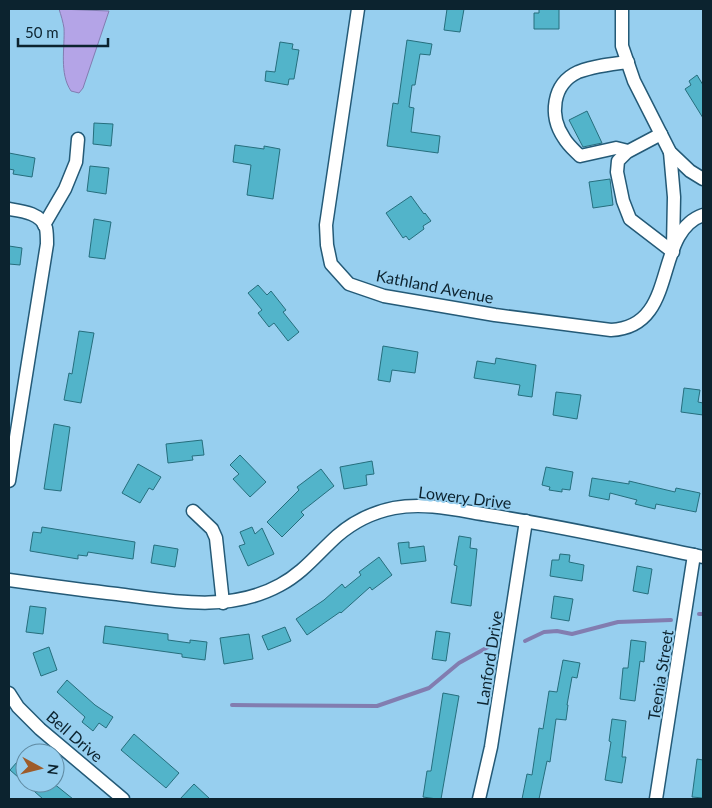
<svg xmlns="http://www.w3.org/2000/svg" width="712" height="808" font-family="Lato,sans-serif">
<rect width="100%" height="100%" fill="#97cfef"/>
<path fill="#b4a4e7" stroke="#827db0" d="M59 9 109 11 83 88 79 93 71 91C59 73 65 48 64 28 63 22 61 15 59 9Z"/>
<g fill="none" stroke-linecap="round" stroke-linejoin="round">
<g stroke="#827db0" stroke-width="4">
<path d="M699 614H703"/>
<path d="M525 641 544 632 557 631 572 634 618 622 671 620"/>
<path d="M232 705 377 706 429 688 459 663 488 647"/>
</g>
</g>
<g fill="#52b4ca" stroke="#266e7d">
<path d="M447 9H464L460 32 444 30Z"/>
<path d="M539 9H559V29H534V13H539Z"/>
<path d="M407 40 432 44 430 55 420 54 415 85H412L409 107 414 108 411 132 440 136 438 153 387 146 393 103 398 104Z"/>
<path d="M280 42 293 44 292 49 299 50 294 79H289L288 85 265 81 266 71 275 72Z"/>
<path d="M697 75 703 85V118L685 89 691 85 689 81Z"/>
<path d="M587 111 602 143 583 147 569 120Z"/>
<path d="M94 123 113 124 111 146 93 144Z"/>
<path d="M235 145 264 149V146L280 149 273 199 247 195 251 165 233 162Z"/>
<path d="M9 153 35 158 32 177 13 174 14 170 9 169Z"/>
<path d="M90 166 109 168 106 194 87 191Z"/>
<path d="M610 179 613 205 593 208 589 182Z"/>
<path d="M411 196 424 214 425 213 431 221 423 226 424 229 409 240 406 236 403 238 386 213Z"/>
<path d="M94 219 111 222 105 259 89 257Z"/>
<path d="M9 246 22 248 20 265 9 264Z"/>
<path d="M258 285 267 295 271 291 286 310 283 312 299 332 288 341 274 323 269 327 258 313 262 310 248 293Z"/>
<path d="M79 331 94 333 81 403 64 400 69 373 72 374Z"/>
<path d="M383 346 418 352 415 373 392 370 390 382 378 380Z"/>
<path d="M496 358 536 365 532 397 518 395 520 385 474 378 477 361 495 364Z"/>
<path d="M684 388 700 390 698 402 703 403V415L681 412Z"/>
<path d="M556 392 581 395 577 419 553 415Z"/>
<path d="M54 424 70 427 61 491 44 489Z"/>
<path d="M202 440 204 455 192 456 193 460 168 463 166 444Z"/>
<path d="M240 455 266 482 250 497 233 479 239 474 230 465Z"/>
<path d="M372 461 374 474 366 475 367 485 344 489 340 467Z"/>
<path d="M138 464 161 477 153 490 149 488 140 503 122 493Z"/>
<path d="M546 467 573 472 570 490 562 489V492L549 490 550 487 542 485Z"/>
<path d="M321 469 334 486 301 512 304 515 282 537 267 522 299 490 297 487Z"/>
<path d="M592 478 629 484V481L675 492 676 488 700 493 696 512 656 504 655 509 635 504 637 500 610 493 609 500 589 496Z"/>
<path d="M42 527 135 542 133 559 88 552 87 556 78 555V559L30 551 33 532 41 533Z"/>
<path d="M252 527 255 534 262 528 274 554 248 566 239 546 245 544 240 532Z"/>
<path d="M459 536 471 538 470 548 477 549 471 606 451 603 457 566 454 565Z"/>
<path d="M409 542V548L424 546 426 561 401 564 398 543Z"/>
<path d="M154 545 178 549 175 567 151 563Z"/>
<path d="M560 554 570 555 569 562 584 565 582 581 550 576 552 560H559Z"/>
<path d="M379 557 392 575 372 590 370 587 341 613 340 612 307 635 296 619 324 600 342 584 345 588 361 575 359 572Z"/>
<path d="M637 566 652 569 648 594 633 591Z"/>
<path d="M554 596 573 599 569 621 551 618Z"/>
<path d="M30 606 46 608 43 634 26 632Z"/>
<path d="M105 626 168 634V640L190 643V640L207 642 205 660 182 657V654L103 643Z"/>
<path d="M285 627 291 641 268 650 262 636Z"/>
<path d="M436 631 450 633 446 661 432 659Z"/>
<path d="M249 634 253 659 224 664 220 638Z"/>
<path d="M631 640 646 642 644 662 640 661 635 701 620 699 623 668H628Z"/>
<path d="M49 647 57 670 41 676 33 653Z"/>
<path d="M563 660 580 663 577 678 572 677 567 705H568L566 720 556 719 550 762 547 761 539 799H522L527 774 532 775 539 728 543 729 549 691 557 692Z"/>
<path d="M67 680 95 705 113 717 106 728 99 723 93 731 82 722 85 717 57 692Z"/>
<path d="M443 693 459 696 441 799H437L423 797 427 771H431Z"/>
<path d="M612 719 626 721 622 757H626L622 783 605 780 611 742 609 741Z"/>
<path d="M134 734 179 773 166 788 121 750Z"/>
<path d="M25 753V783H53L73 799H43L10 770Z"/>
<path d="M697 759 703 760V798L692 797Z"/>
<path d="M194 784 210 799H180Z"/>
</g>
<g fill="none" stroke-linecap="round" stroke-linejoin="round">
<defs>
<g id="minor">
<path d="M358 9 326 225 327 245 331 264 349 284 384 296 495 315 611 330C680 327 652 233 703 215"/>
<path d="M622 9V46L634 81 670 152 690 171 703 179"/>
<path d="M628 62C611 64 594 66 578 72 552 84 549 116 564 138 568 145 574 150 580 156L616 148 628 151"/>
<path d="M661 134 627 152 618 161 617 172 623 201 630 219 673 252"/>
<path d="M670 152 674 197 673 247"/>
<path d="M9 209C22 211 41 213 46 228 47 233 47 239 47 244L9 481"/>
<path d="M44 225 65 189 76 162 78 139"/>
<path d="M193 511 212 529 216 538 223 603"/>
<path d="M9 580C45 585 81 590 117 594 172 601 229 613 280 585 303 573 318 553 337 536 353 522 374 512 394 508 425 502 457 510 488 515 560 526 632 542 703 557"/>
<path d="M9 693 18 707 40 729 123 799"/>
<path d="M479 799 491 747 526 521"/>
<path d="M656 799 694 555"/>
</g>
</defs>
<use href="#minor" stroke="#245a77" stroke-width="15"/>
<use href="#minor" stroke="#fff" stroke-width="12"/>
</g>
<g text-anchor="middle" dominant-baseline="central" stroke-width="4" stroke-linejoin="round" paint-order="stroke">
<g font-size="16" fill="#0c232f" stroke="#97cfef">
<text transform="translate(435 286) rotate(11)">Kathland Avenue</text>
<text transform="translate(465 497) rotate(7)">Lowery Drive</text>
<text transform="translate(489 658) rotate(-81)">Lanford Drive</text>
<text transform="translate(660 675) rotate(-81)">Teenia Street</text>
<text transform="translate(75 736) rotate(41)">Bell Drive</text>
</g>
</g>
<rect width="712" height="808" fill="none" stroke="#0c232f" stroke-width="20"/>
<g transform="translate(40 768) rotate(97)"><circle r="24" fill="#97cfef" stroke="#5f8aa2"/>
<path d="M0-4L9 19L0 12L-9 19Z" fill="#9e5c2a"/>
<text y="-8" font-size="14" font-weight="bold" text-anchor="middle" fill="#0c232f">N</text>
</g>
<path d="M18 38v8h90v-8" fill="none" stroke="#0c232f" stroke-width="2.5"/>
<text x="25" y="38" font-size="15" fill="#0c232f" stroke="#97cfef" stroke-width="4" paint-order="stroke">50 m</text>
</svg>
